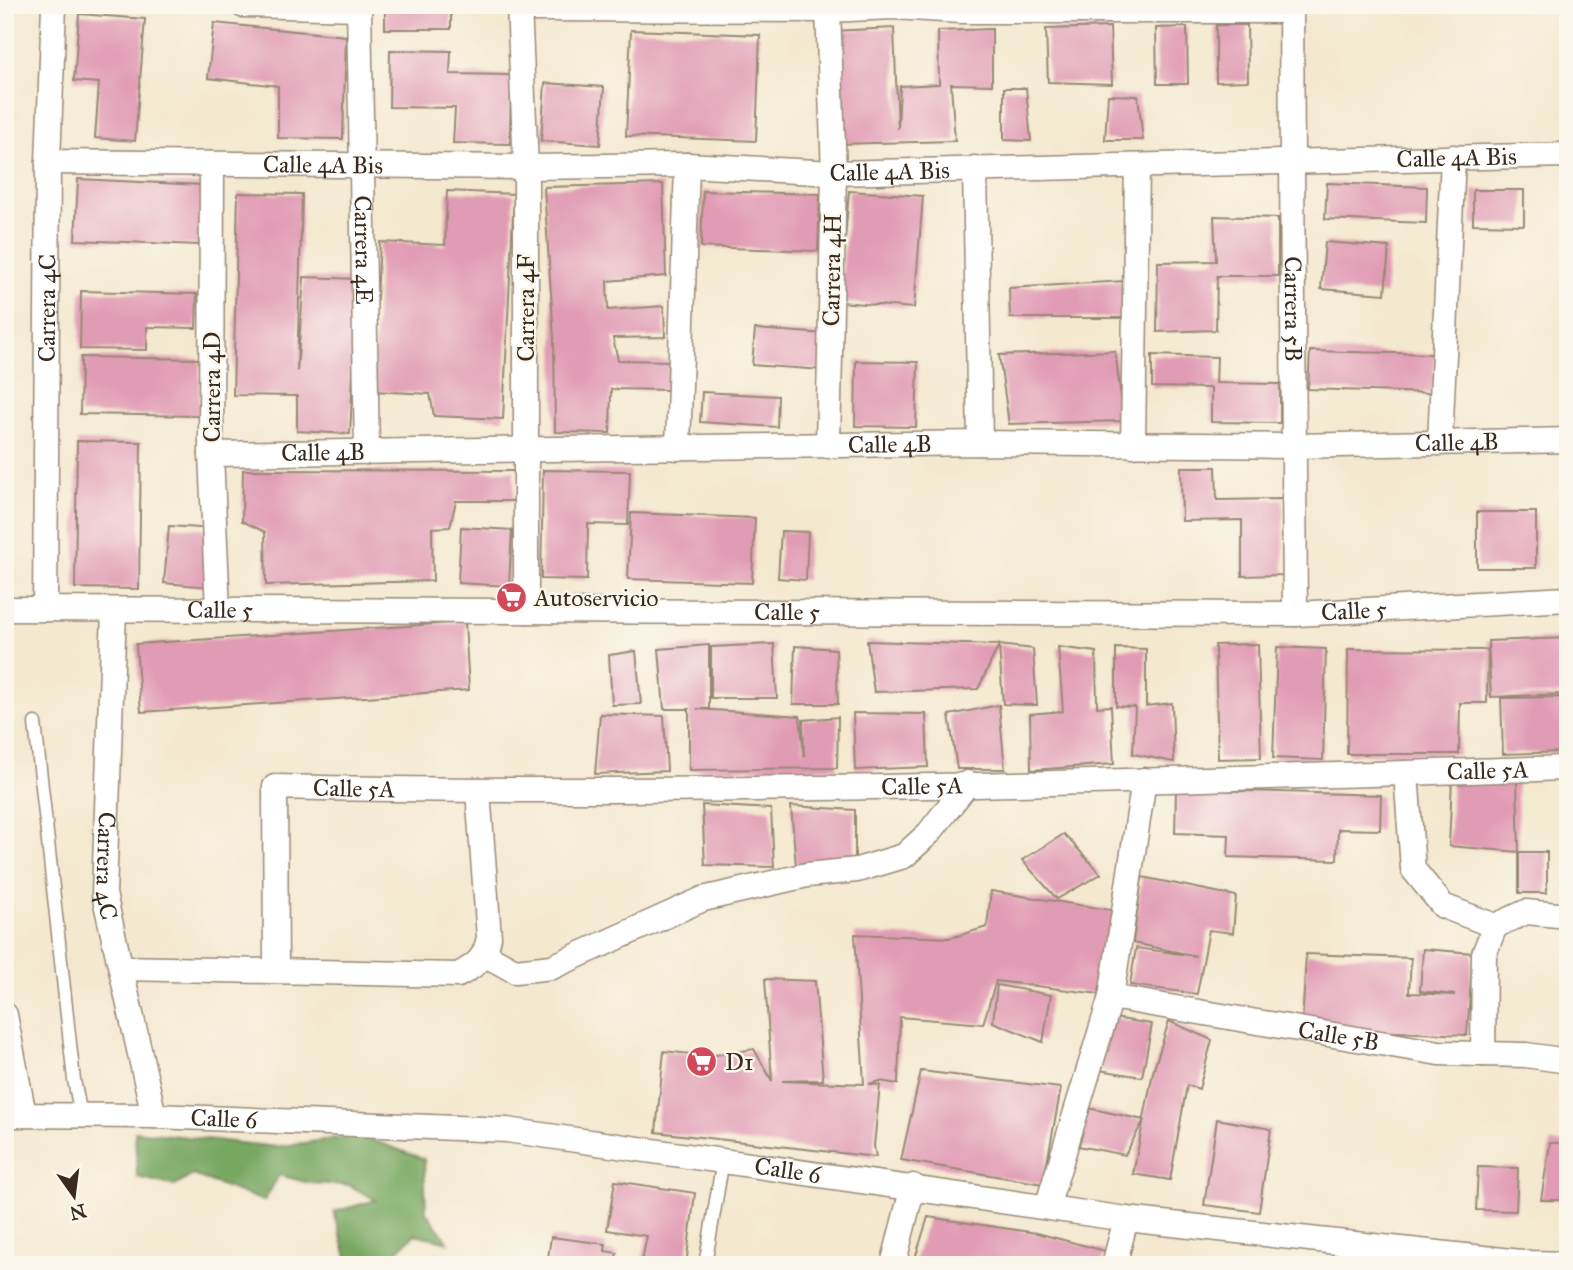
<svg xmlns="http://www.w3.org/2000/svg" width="1573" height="1270" font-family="'IM FELL Great Primer',serif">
<rect width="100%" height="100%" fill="#fbf7ec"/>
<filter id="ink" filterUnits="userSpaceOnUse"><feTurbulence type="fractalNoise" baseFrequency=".0143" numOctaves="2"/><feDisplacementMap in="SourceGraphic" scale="14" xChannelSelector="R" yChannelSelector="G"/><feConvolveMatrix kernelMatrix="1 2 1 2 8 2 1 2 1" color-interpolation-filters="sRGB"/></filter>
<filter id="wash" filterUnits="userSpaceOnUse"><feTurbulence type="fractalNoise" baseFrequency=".00686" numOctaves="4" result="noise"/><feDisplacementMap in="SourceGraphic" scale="28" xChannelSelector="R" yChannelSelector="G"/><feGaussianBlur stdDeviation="1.57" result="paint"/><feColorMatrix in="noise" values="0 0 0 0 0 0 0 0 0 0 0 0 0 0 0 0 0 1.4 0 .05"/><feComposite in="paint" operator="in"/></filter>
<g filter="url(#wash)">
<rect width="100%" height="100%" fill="#f4e8cf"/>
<path fill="#78a762" stroke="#5a6840" stroke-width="2" d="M135 1131 276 1147 358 1135 424 1159 426 1212 448 1242 415 1234 388 1260 349 1264 334 1212 376 1200 349 1185 309 1183 279 1175 264 1201 193 1175 175 1186 137 1177Z"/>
<g id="blocks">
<g fill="#e19cb5">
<rect x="385" y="5" width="66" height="24"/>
<path d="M79 14 145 19 135 141 95 138 99 83 74 81Z"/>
<path d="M214 23 346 36 343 139 278 138V86L208 78Z"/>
<path d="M1216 25H1247L1248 81 1216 82Z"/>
<path d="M1110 27 1112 84 1048 82 1046 29Z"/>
<path d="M1187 27 1188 84H1157L1156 28Z"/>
<path d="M894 28 898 129 900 86 939 84 938 31 992 29V85L951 84 955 141 836 144 831 31Z"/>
<path d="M631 30 760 35 756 141 626 136Z"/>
<path d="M390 50 451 51 450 74 511 75 510 144 453 143 455 108 389 107Z"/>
<path d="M545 83 604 87 600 145 541 141Z"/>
<path d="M1004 88H1026L1031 141 1004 140Z"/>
<path d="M1108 95 1138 96 1143 140H1105Z"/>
<path d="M78 179 202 185 199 245 75 240Z"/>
<path d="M1327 183 1427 187 1426 223 1325 219Z"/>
<path d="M663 184 666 276 607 281 608 310 664 306 665 337 613 338 618 360 669 361V390L611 389 610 433 555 432 554 339 544 187Z"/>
<path d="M1473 190H1524V225L1473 224Z"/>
<path d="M447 191 514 194 503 419 434 416 430 394 372 391 380 242 445 245Z"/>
<path d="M703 191 820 194 818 251 701 247Z"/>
<path d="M849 191 923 196 914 308 840 302Z"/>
<path d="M238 193 302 194 297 372 304 277 358 279 350 434 297 431V396L233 395Z"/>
<path d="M1214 216 1278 218V276H1217L1216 330 1157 332 1158 262 1216 261Z"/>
<path d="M1325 242 1389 247 1385 294 1321 289Z"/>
<path d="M1124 281 1127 318H1010L1009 288Z"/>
<path d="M81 291 197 294 196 328 147 327V350L80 349Z"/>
<path d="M755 329 826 334 823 370 752 365Z"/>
<path d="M1115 351 1124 421 1009 424 999 355Z"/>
<path d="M1310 351 1435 354 1433 393 1308 389Z"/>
<path d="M1152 355 1217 357 1216 383 1280 384V423L1211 422V388L1152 387Z"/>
<path d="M81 357 200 359 199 416 80 414Z"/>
<path d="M856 361 918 362 916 427 855 426Z"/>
<path d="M702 392 778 396 777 427 700 422Z"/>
<path d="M77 441 141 442 139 589 75 588Z"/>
<path d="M1181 467H1216L1217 500 1283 499 1284 575 1242 576V520L1182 521Z"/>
<path d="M243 470 514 471V501H456L450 527 432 528 433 581 266 585 265 532 242 521Z"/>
<path d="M543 470 630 471 628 525 588 524 587 580 541 579Z"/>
<rect x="1477" y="512" width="59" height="56"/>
<path d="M631 513 755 518 752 583 628 579Z"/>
<path d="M169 526 214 529 210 587 164 583Z"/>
<path d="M461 527 512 530 509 586 458 583Z"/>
<path d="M781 531 808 532 806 580 778 578Z"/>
<path d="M465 622 469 690 141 712 136 644Z"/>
<path d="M1568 638V694L1491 697 1488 641Z"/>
<path d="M867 641 999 645 1033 649 1037 705 1003 704 999 645 978 689 874 692Z"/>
<path d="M774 644 777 698H711V647Z"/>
<path d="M1258 644 1261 758 1218 759 1215 645Z"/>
<path d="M709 645V709H697L800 716 804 757 803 720 838 717 837 768 689 770V709H664L659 649Z"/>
<path d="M795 646 836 649 838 704H793Z"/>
<path d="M1058 647 1096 652 1097 707 1111 706 1114 764 1031 770 1030 714 1063 711Z"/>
<path d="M1277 647 1326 649 1323 760 1273 758Z"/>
<path d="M1116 648 1146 649V706L1172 703 1174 762 1133 754 1135 707 1116 706Z"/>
<path d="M1348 649 1488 650 1487 703H1460L1459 754H1347Z"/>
<path d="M636 651 641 704 612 705 609 655Z"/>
<path d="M1563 697 1565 752 1503 754 1501 698Z"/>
<path d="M999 705 1005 769H957L949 715Z"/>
<path d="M853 713 926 714 928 767 855 770Z"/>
<path d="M600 714 664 716 667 771 595 774Z"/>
<path d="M1452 779 1517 782 1519 852 1449 846Z"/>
<path d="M1176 789 1381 795 1380 830 1338 829 1337 860 1228 857 1229 835 1175 833Z"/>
<path d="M702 805 771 809 774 867 705 865Z"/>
<path d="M791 806 855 810V867L796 866Z"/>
<path d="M1064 834 1101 874 1057 899 1022 860Z"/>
<rect x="1519" y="852" width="28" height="41"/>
<path d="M1142 877 1236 896 1233 933 1209 930 1197 994 1130 985 1136 948 1196 956 1133 943Z"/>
<path d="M991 891 1117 911 1099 994 996 981 983 1024 900 1017 898 1084 880 1081 869 1084 880 1085 874 1146 876 1157 656 1132 664 1051 709 1056 754 1049 772 1081 765 979 815 981 823 1080 782 1081 864 1084 855 934 950 938 987 927Z"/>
<path d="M1423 949 1473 953 1467 1035 1302 1028 1306 954 1411 958 1409 993 1455 995 1420 991Z"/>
<path d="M997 985 1051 995 1043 1042 993 1022Z"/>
<path d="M1108 1017 1152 1024 1142 1077 1099 1070Z"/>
<path d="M1169 1021 1212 1040 1199 1089 1187 1085 1170 1180 1133 1174 1153 1072Z"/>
<path d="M921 1071 1061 1088 1043 1184 901 1160Z"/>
<path d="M1088 1108 1144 1120 1125 1155 1078 1146Z"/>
<path d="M1217 1119 1271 1129 1259 1212 1204 1205Z"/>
<path d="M1550 1143H1568V1200H1541Z"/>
<path d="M1478 1167 1518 1168 1516 1211 1476 1210Z"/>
<path d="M615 1181 695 1193 686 1265H641L647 1236 607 1230Z"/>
<path d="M928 1217 1037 1233 1105 1251 1101 1265H913Z"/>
<path d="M551 1237 606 1244 605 1251 617 1253 615 1265H547Z"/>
</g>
</g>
</g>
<g filter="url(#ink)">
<use href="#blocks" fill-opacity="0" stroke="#988976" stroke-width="2"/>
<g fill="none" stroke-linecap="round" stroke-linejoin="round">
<defs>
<g id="lane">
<path d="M35 723 74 1080 81 1115"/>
<path d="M705 1265 723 1160"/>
</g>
<g id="street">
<path d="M242 5 359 8"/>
<path id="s1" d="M359 5 367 452"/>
<path d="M519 5 526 167V611"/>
<path id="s2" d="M1291 5 1295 614"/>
<path d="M519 9 828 10 893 7 961 11H1291"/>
<path d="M828 10 834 173 828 446"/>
<path id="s3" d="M48 162 526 167 687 165 834 173 1568 155"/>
<path d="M212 164 211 454 218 610"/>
<path d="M975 168 980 443"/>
<path d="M1440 443 1453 157"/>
<path d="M1133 445 1137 166"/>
<path d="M678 448 687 165"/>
<path id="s4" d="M211 454 980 443 1294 446 1568 440"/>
<path id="s5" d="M5 609 1295 614 1568 599"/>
<path id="s6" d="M45 609 48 162 54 5"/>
<path id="s7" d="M114 610 104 894 154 1116"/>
<path d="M1406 773 1413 869 1443 906 1495 926"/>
<path d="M1495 926 1526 912 1568 916"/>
<path d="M486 955 515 971 552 967 703 899 807 875 857 870 904 856 929 833 968 783"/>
<path d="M121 968 458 975C477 965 485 959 489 937L478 791"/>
<path id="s8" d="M276 970 275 787C706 797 1137 781 1568 768"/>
<path id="s9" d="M1111 997 1439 1053 1526 1055 1568 1061"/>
<path d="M5 1015 24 1115"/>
<path d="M1483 1054 1484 954 1495 926"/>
<path id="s10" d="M5 1115 154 1116 507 1130 1126 1219 1530 1263 1568 1264"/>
<path d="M1047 1207 1111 997 1144 780"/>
<path d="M893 1265 913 1186"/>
<path d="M1114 1265 1126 1219"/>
</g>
</defs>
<use href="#lane" stroke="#988976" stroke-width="15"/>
<use href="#street" stroke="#988976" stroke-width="27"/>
<use href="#lane" stroke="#fff" stroke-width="12"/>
<use href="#street" stroke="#fff" stroke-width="24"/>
</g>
</g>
<defs>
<symbol id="supermarket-disc" viewBox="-11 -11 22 22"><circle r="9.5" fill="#d1495b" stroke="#fbf7ec"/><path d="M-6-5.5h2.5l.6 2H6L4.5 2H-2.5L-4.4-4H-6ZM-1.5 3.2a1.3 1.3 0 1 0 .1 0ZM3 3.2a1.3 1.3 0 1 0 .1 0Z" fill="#fff"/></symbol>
</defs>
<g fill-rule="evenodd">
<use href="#supermarket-disc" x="494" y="580" width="35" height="35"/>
<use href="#supermarket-disc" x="684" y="1044" width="35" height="35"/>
</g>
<g text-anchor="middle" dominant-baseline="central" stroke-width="5" stroke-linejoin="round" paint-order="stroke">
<g font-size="24" fill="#3b2a1e" stroke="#fbf7ec">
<text stroke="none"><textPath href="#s3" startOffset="1409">Calle 4A Bis</textPath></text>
<text stroke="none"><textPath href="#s3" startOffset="275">Calle 4A Bis</textPath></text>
<text stroke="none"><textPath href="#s3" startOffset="842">Calle 4A Bis</textPath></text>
<text stroke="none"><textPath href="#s1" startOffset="245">Carrera 4E</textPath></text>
<text transform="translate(832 270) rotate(-89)">Carrera 4H</text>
<text stroke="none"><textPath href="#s6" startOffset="301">Carrera 4C</textPath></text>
<text transform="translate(526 308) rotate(-90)">Carrera 4F</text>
<text stroke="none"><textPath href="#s2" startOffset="304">Carrera 5B</textPath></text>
<text transform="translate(212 387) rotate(-90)">Carrera 4D</text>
<text stroke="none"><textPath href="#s4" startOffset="1246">Calle 4B</textPath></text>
<text stroke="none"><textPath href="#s4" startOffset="679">Calle 4B</textPath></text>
<text stroke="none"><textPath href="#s4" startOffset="112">Calle 4B</textPath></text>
<text stroke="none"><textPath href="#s5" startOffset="215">Calle 5</textPath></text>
<text stroke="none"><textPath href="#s5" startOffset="1349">Calle 5</textPath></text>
<text stroke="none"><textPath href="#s5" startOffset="782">Calle 5</textPath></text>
<text stroke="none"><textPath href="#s8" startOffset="1396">Calle 5A</textPath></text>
<text stroke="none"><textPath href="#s8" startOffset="830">Calle 5A</textPath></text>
<text stroke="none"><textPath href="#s8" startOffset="262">Calle 5A</textPath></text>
<text stroke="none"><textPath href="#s7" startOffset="256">Carrera 4C</textPath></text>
<text stroke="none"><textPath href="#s9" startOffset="231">Calle 5B</textPath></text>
<text stroke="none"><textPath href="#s10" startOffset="219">Calle 6</textPath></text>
<text stroke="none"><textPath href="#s10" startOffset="786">Calle 6</textPath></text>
</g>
<g font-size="24" fill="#3b2a1e" stroke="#fbf7ec" text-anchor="start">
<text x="534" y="598">Autoservicio</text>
<text x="725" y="1062">D1</text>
</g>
</g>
<rect width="1573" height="1270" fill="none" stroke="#fbf7ec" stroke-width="28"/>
<g transform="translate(74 1196) rotate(166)" stroke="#fbf7ec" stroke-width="5" paint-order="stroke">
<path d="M0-5L12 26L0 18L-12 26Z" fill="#3b2a1e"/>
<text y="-10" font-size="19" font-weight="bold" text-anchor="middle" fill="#3b2a1e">N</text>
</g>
</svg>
